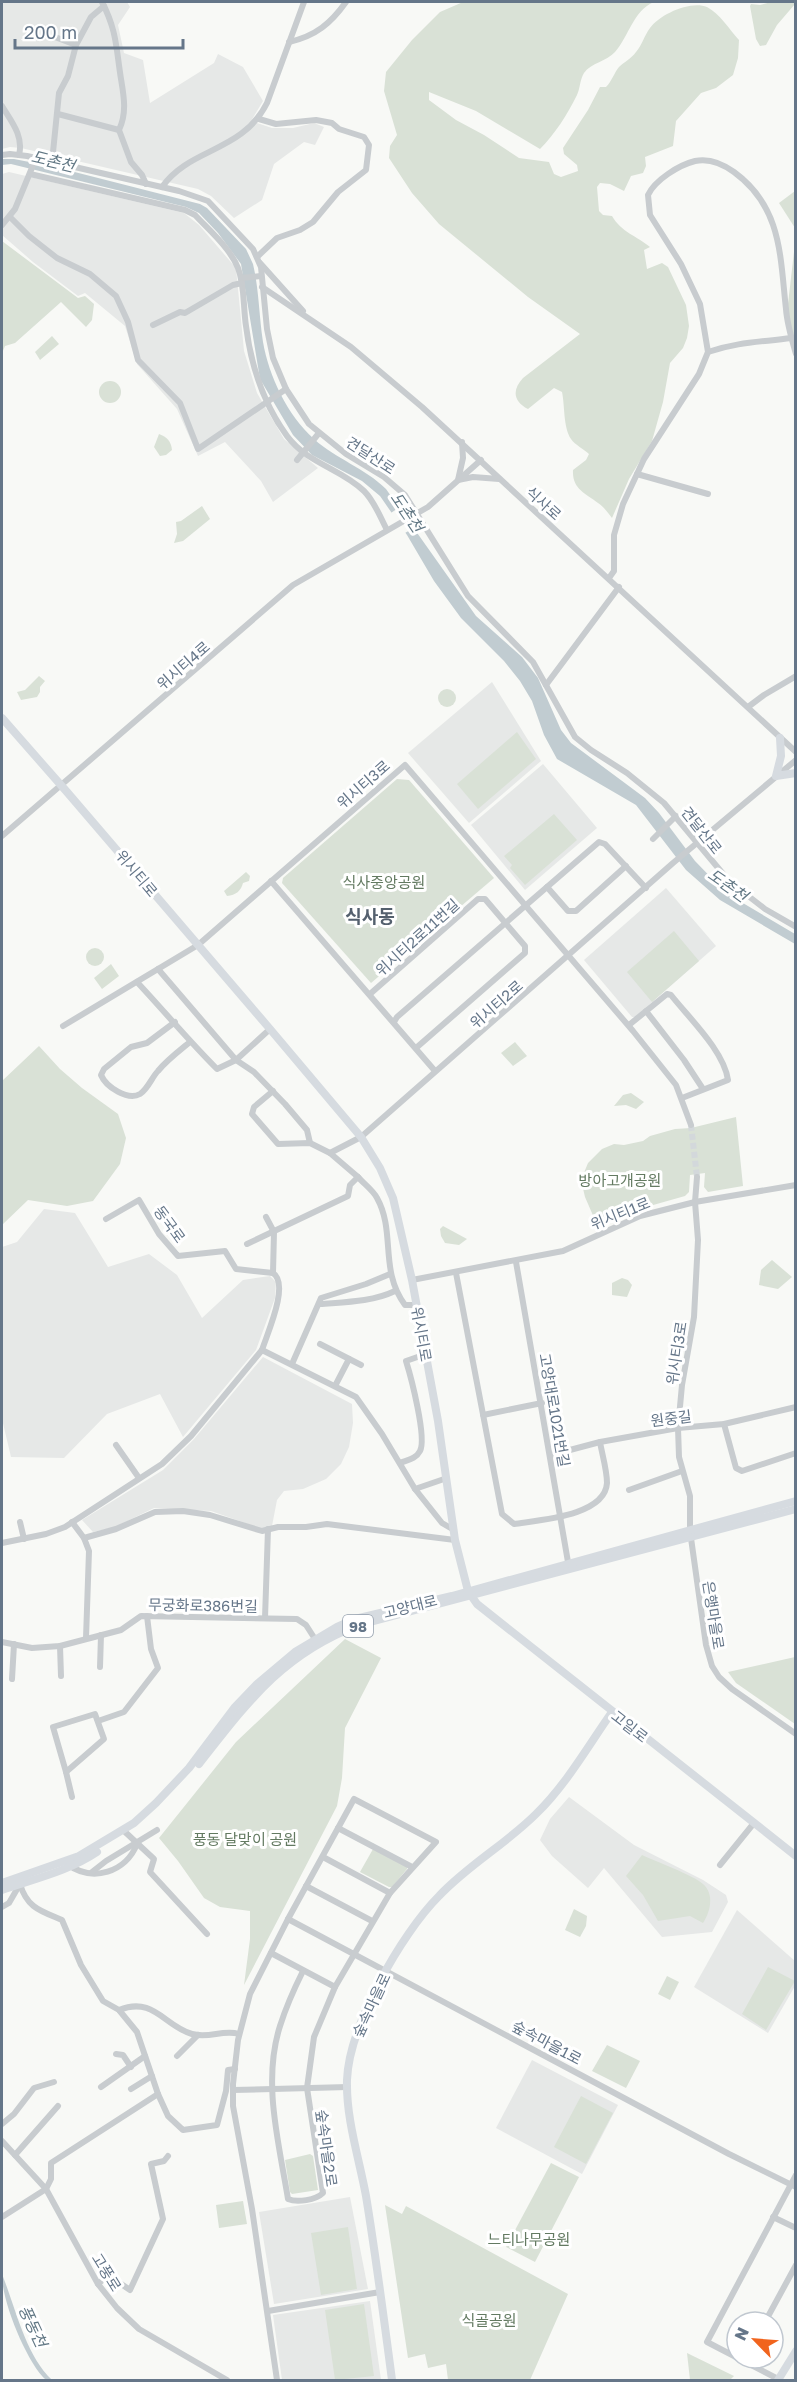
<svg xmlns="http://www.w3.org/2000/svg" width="797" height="2382" font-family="'Golos Text','Noto Sans KR',sans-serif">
<rect width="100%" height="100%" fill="#f8f9f6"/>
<g fill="#e6e8e7">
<path d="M2 2H127L130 7 118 25 124 53 143 60 150 103 214 63 218 54 243 67 263 101 251 121 272 128H293L314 123 324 127 315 145 304 142 274 164 262 200 234 218 211 196 198 189 21 148 10 147 2 149Z"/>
<path d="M9 172 184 213 199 225 236 268 244 351 257 393 284 439 318 468 273 502 261 481 225 442 198 456 177 409 137 364 125 326 85 293 78 296 33 262 2 235V174Z"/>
<path d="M492 682 541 761 469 823 408 753Z"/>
<path d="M543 764 597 828 525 890 471 825Z"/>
<path d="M666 888 716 946 635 1017H632L584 960Z"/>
<path d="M44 1209 75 1213 108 1267 149 1254 177 1275 202 1318 243 1280 270 1276 276 1282 275 1298 256 1350 183 1437 160 1394 107 1414 64 1458 11 1457 2 1419V1247L17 1242Z"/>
<path d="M263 1357 352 1404 353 1423 349 1447 341 1464 326 1479 303 1489 284 1491 277 1500 272 1526 262 1529 211 1511 154 1508 115 1527 93 1532 82 1520 163 1470 194 1439Z"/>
<path d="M569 1797 634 1845 703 1880 726 1895 728 1902 712 1932 662 1937 604 1868 588 1888 552 1856 540 1840 550 1819Z"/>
<path d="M737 1910 795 1961V1986L768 2033 694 1987Z"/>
<path d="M532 2060 618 2105 582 2174 496 2128Z"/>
<path d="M350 2197 368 2289 274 2304 259 2212Z"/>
<path d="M370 2301 381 2380H282L273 2315Z"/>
</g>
<g fill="#d9e1d6">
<path d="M463 2H654C633 11 629 36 615 52 607 61 591 63 584 73 580 79 580 89 577 95 567 115 555 134 540 149L476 111 429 92V100L456 120 484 135 519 158 549 162 554 174 561 177 578 171 577 165 564 154 563 148 588 110 600 87H606C612 81 614 73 619 67 624 62 631 59 636 52 642 45 644 36 650 28 660 14 691 0 707 7 720 14 729 29 739 40L738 58 733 75 716 88 701 93 676 121 673 146 645 157 646 166 643 173 631 176 624 191 610 184 600 183 597 187 599 211 603 215 612 216C621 232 637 236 650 247L644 250 647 269 662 263 668 267 686 305 689 326 687 338 683 348 670 363 663 402 652 441 629 479 612 518C608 513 604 507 598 503 585 493 572 489 573 470L586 460 589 454C584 449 575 445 571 439 563 427 565 406 562 392L554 388 528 409C513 401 512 390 523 378L580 334 528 297 439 224 412 193 389 158 390 146 397 135 384 91 386 72 412 40 440 12Z"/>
<path d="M771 2H795V4L777 25 766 45 760 46 756 39 750 6 751 4 760 5Z"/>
<path d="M795 191V228L779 203Z"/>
<path d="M2 241 78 298 85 296 94 304 92 320 86 327 61 302 15 343 5 346 2 353Z"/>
<path d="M794 252H795V337L792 336 786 321Z"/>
<path d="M52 336 59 344 40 360 35 352Z"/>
<circle cx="110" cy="392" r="11"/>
<path d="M159 434C167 437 171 441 172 450L166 455 160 456 154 447Z"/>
<path d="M202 506 210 519 183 541 174 543 177 534 176 522 181 521Z"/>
<path d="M39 676 45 681 40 687V692L37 697 21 700 17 692 25 690Z"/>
<circle cx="447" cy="698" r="9"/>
<path d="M517 732 536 759 478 809 457 784Z"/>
<path d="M397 779 409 780 494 878 371 983 282 883 283 878Z"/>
<path d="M554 814 577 840 525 885 510 868 512 865 504 856Z"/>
<path d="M246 872 250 876 249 881 243 883C241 891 236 895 227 896L224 891Z"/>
<path d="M674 931 699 961 652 1002 627 972Z"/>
<circle cx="95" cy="957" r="9"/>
<path d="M111 964 119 976 102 989 94 978Z"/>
<path d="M515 1042 527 1056 513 1066 501 1053Z"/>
<path d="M39 1046 60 1069 82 1088 118 1114 126 1138 120 1164 93 1201 67 1206 28 1200 2 1225V1081Z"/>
<path d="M631 1093 644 1102 636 1109 626 1105 614 1106 623 1095Z"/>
<path d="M736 1117 743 1186 708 1192 704 1187 705 1173 690 1175 689 1192 685 1196 639 1209 598 1227 585 1197 581 1180 588 1163 602 1149 614 1144 624 1145 643 1141 650 1136 675 1129 691 1128Z"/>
<path d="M443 1226 467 1239 459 1245 445 1243 441 1236 440 1229Z"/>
<path d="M772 1260 792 1277 778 1289 759 1285 761 1270Z"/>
<path d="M622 1278 628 1280 632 1285 627 1297 612 1295V1283Z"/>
<path d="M345 1639 381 1658 345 1728 342 1778 337 1806 244 1985 250 1939V1911L220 1907 204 1898 178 1861 159 1838 236 1742Z"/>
<path d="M795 1657V1724L736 1683 728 1672Z"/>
<path d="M373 1849 407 1867V1869L392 1887H389L360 1872Z"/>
<path d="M642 1855C655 1861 695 1876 703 1884 715 1894 710 1913 703 1923L690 1916 658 1921 643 1895 626 1876Z"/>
<path d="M574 1909 587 1916 586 1926 580 1937 565 1930Z"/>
<path d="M768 1967 795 1981 766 2030 742 2014Z"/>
<path d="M667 1976 679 1982 670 2000 658 1994Z"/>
<path d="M607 2045 640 2061 626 2088 592 2071Z"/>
<path d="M581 2096 613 2113 586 2164 554 2147Z"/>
<path d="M310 2154 313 2156 318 2190 292 2194 290 2192 285 2160Z"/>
<path d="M551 2163 579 2177 535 2262 506 2247Z"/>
<path d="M243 2201 247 2224 219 2228 216 2205Z"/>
<path d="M385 2205 402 2214 406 2206 568 2294 530 2380H448L446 2364 428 2368 425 2354 408 2358Z"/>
<path d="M348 2227 357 2289 321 2295 311 2233Z"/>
<path d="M364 2304 374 2376 335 2380 325 2310Z"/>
<path d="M687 2353 734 2376 730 2380H690Z"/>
</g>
<g fill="#c1ccd1">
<path d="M2 159H14L55 167 200 204 207 208 246 249 253 264C259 289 259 316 263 342 269 376 287 415 314 439 336 459 365 468 386 489L476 616 522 657 538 678 561 730 571 743 645 798 659 813 695 861 726 893 795 934V944L720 900 686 870 636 805 557 759 544 735 532 701 520 681 504 661 461 618 434 581 407 535 380 496 362 481 312 455 293 435 260 379 241 264 218 233 199 213 186 207 11 164 2 165Z"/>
<path d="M2 2274C16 2309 25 2354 52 2380H46C27 2363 1 2300 2 2274Z"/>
</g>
<path fill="#f8f9f6" d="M401 506 416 527 403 534 388 515Z"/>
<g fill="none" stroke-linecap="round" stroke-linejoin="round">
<path stroke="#d3d8db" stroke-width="6" stroke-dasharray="6 3" stroke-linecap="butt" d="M691 1125 697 1177"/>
<g stroke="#c8cccf" stroke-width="6">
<path d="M102 2C117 31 116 48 121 79 124 97 127 113 119 130L131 162 142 175 146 184"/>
<path d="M55 37 76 45"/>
<path d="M289 42C316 36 331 23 346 2"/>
<path d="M2 106C11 121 24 136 19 155"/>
<path d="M58 114 119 130"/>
<path d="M2 155 10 154 27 156 179 191 208 201 253 249 261 267 267 329 273 358 286 389 309 424 346 454 384 477 405 495 468 596 533 662 575 737 591 750 627 773 664 803 729 881 765 909 796 927"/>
<path d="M52 162 59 93 68 76 76 45 91 17 104 6"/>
<path d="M30 174 185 210 195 215C209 230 230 248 238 268 245 286 243 307 246 326 251 366 263 403 287 436 308 464 340 468 364 491 375 502 380 517 387 530"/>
<path d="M162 187C190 147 242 153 267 103L304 2"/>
<path d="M10 217 29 236 57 258 90 274 116 296 128 322 138 360 180 403 198 449 286 389"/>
<path d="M2 225 15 209 36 158"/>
<path d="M257 257 277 238 300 230 313 222 338 192 366 170 369 145 364 137 339 129 332 123 316 120 276 124 259 119"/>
<path d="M260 263 303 311"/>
<path d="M241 278 261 276"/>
<path d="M262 287 351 347 422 407 796 752"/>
<path d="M153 325 180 312 185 313 233 285 242 283"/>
<path d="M708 352C737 342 762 342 791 338"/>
<path d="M462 442 463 458 458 480 473 477 499 479"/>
<path d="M297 460 319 433"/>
<path d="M637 474 708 494"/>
<path d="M609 578 614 571V535L623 504 644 459 699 374 708 352 700 304 681 264 650 215 648 195C655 180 679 165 695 161 709 158 723 164 734 172 782 207 780 256 786 309 787 324 792 340 796 354"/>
<path d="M546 685 619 587"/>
<path d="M748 707 764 695 796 676"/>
<path d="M2 836 293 585 428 507 481 460"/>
<path d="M653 839 676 816"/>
<path d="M271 881 435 1071"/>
<path d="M547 887 568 911H576L626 866"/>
<path d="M158 969 236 1060 254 1072 285 1104 307 1130 310 1143"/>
<path d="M137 982C164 1011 189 1041 217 1069L236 1060 270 1029"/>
<path d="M370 994 478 899H485L525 946V953L416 1048"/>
<path d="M646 1011 684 1060 703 1089"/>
<path d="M175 1022 147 1043 131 1047 104 1069 101 1075C106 1087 128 1101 140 1094 148 1089 152 1077 158 1071 167 1060 179 1051 190 1042"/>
<path d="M394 1022 397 1017 599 842 605 844 646 888"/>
<path d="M629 1025 667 994 671 995C689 1018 724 1051 728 1080L682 1098"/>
<path d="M63 1026 198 945 405 765 633 1031 676 1085 691 1125"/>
<path d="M273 1091 254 1107 252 1114 278 1144 310 1143 330 1153 361 1137 673 863 796 760"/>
<path d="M358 1177C364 1184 373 1190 377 1198 396 1232 379 1270 405 1305H417"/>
<path d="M697 1177 695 1202 698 1240 694 1317 682 1385 678 1428 679 1457 690 1496V1531L706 1645 712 1666 719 1677 732 1689 796 1734"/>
<path d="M266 1217 274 1232 273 1273"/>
<path d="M106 1219 139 1200 159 1234 178 1256 225 1251 236 1269 273 1273C290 1284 267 1334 262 1350"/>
<path d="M247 1244 348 1196 350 1185 358 1177 330 1153"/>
<path d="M516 1262 568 1562"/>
<path d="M456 1273 502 1514 514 1524C539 1520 605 1516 607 1483 607 1470 602 1454 600 1442"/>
<path d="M412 1280 563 1251 640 1216 695 1202 796 1185"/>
<path d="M320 1304C345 1302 372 1302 395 1291"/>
<path d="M320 1344 361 1365"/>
<path d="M292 1364 321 1298 366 1284 390 1274"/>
<path d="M335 1386 349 1359"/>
<path d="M483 1415 542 1403"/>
<path d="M724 1424 736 1468 742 1471 796 1453"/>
<path d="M116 1445 139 1478"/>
<path d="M551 1455 600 1442 678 1428 724 1424 796 1407"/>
<path d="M400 1463C407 1460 416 1459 420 1451 427 1438 411 1377 406 1361L426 1354"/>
<path d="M415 1489 442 1523 454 1530"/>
<path d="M629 1490 682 1471"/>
<path d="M20 1522 24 1539"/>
<path d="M72 1522 84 1538 89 1551 86 1638"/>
<path d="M84 1538 116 1529 155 1512 183 1511 210 1515 262 1531 278 1527H306L327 1524 455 1540"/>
<path d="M2 1543 46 1534 65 1527 162 1464 191 1436 262 1350 356 1397 382 1434 415 1489 447 1478"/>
<path d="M265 1618 268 1529"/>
<path d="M2 1642 32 1648 60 1646 121 1630 141 1616 297 1619 306 1625 315 1639"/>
<path d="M60 1646 61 1676"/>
<path d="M100 1667 101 1635"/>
<path d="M12 1679 14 1644"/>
<path d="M95 1714 104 1739 66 1772 53 1727Z"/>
<path d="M98 1721 124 1712 158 1668 151 1649 147 1616"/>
<path d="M66 1772 72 1797"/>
<path d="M338 1828 412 1867"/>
<path d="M123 1830 154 1859 150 1872 207 1934"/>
<path d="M323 1857 390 1893"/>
<path d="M67 1864C93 1883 126 1872 137 1844"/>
<path d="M720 1865 754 1823"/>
<path d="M92 1872 106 1861 157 1830"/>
<path d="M20 1884C27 1908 41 1911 62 1920L81 1965 103 2001 119 2010 137 2032 158 2094 168 2116 183 2130 217 2125 226 2091 228 2070 235 2069"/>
<path d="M306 1886 372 1921"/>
<path d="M2 1907 9 1903 20 1884"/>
<path d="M288 1919 729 2154 796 2187"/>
<path d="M271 1953 335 1987"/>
<path d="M119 2010C154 1996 164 2026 192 2034 209 2039 223 2029 239 2034"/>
<path d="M116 2054 123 2055 131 2067"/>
<path d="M177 2056 198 2035"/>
<path d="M101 2087 145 2056"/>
<path d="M131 2089 152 2076"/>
<path d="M233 2090 348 2087"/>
<path d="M2 2124 14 2114 34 2088 54 2082"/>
<path d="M2 2141 46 2189 98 2284 117 2308 139 2329 227 2380"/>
<path d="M15 2155 58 2106"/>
<path d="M2 2217 46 2189 51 2179V2163L158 2094"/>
<path d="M773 2217 796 2228"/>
<path d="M98 2284 108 2275 130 2290 163 2219 151 2164 164 2161 168 2156"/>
<path d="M268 2311 380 2292"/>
<path d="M765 2322 796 2265"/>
<path d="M277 2380 252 2209 233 2106V2084L238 2040 250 1994 288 1919 354 1799 436 1842 390 1893 335 1987 314 2037 307 2088 323 2193C316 2200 297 2203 288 2199 279 2143 262 2082 280 2026 286 2007 294 1989 303 1971"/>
<path d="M780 2380 707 2342 796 2175"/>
</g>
<g stroke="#d6dbe0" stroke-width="8">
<path d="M2 718 67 792 270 1029 361 1137 380 1168 393 1198 412 1280 438 1421 455 1540 468 1591 477 1604 796 1856"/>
<path d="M780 738 781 756 776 776 796 773"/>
<path d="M199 1764C247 1703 282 1654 359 1625L796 1509"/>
<path d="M2 1883 79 1856 134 1823 156 1803 189 1768 235 1707 257 1684 295 1652 337 1627 355 1619 452 1596 796 1501"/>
<path d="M2 1890C34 1879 69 1871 97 1852"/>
<path d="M392 2380C384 2319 376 2257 366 2196 359 2158 346 2119 347 2080 349 2026 401 1934 439 1896 468 1865 506 1844 536 1814 566 1785 588 1746 612 1712"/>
<path d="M778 2380 796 2351"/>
</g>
</g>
<g text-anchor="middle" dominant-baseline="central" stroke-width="6" stroke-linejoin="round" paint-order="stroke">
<rect fill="#fff" stroke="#939fac" stroke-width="1.5" x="343" y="1615" width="30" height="22" rx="4.5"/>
<g font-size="14" font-weight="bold" fill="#657689">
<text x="358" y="1626">98</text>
</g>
<g font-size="15" fill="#657689" stroke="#fff">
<text transform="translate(371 455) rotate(33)">견달산로</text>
<text transform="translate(544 503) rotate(42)">식사로</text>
<text transform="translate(183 665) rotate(-41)">위시티4로</text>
<text transform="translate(363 784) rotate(-41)">위시티3로</text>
<text transform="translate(702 830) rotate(52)">견달산로</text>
<text transform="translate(137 873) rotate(50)">위시티로</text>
<text transform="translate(417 937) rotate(-42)">위시티2로11번길</text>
<text transform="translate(496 1004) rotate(-41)">위시티2로</text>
<text transform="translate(620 1213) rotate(-22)">위시티1로</text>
<text transform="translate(170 1224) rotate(54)">동국로</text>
<text transform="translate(422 1334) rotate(80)">위시티로</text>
<text transform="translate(676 1353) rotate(-81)">위시티3로</text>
<text transform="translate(555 1410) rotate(80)">고양대로1021번길</text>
<text transform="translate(671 1418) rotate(-7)">원중길</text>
<text transform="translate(203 1605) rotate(1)">무궁화로386번길</text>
<text transform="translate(410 1606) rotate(-14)">고양대로</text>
<text transform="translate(714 1615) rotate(81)">은행마을로</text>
<text transform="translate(630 1726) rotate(38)">고일로</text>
<text transform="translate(371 2005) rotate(-65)">숲속마을로</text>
<text transform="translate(547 2042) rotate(28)">숲속마을1로</text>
<text transform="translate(327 2148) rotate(82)">숲속마을2로</text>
<text transform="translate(107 2272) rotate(58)">고풍로</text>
</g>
<g font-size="15" fill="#637a61" stroke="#fff">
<text x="384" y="882">식사중앙공원</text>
<text x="620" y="1180">방아고개공원</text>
<text x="245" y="1839">풍동 달맞이 공원</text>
<text x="529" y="2239">느티나무공원</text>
<text x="489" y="2320">식골공원</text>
</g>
<g font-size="16" font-style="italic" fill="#617784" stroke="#fff">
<text transform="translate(53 161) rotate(14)">도촌천</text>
<text transform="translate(407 512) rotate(56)">도촌천</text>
<text transform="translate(728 885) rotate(35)">도촌천</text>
<text transform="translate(33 2326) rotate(65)">풍동천</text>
</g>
<g font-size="18" font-weight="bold" fill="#54606e" stroke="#fff">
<text x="370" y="916">식사동</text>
</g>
</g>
<rect width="797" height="2382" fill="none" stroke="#657689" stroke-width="6"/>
<g transform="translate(755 2340) rotate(295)"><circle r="28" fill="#ffffff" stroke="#c1c8d0" stroke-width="1.5"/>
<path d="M0-4.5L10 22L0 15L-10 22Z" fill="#f1641d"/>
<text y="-9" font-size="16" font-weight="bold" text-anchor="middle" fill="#657689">N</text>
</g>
<path d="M15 39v9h168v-9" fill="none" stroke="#657689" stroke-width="3"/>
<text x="24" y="39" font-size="18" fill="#657689" stroke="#ffffff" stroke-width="4.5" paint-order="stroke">200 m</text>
</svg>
